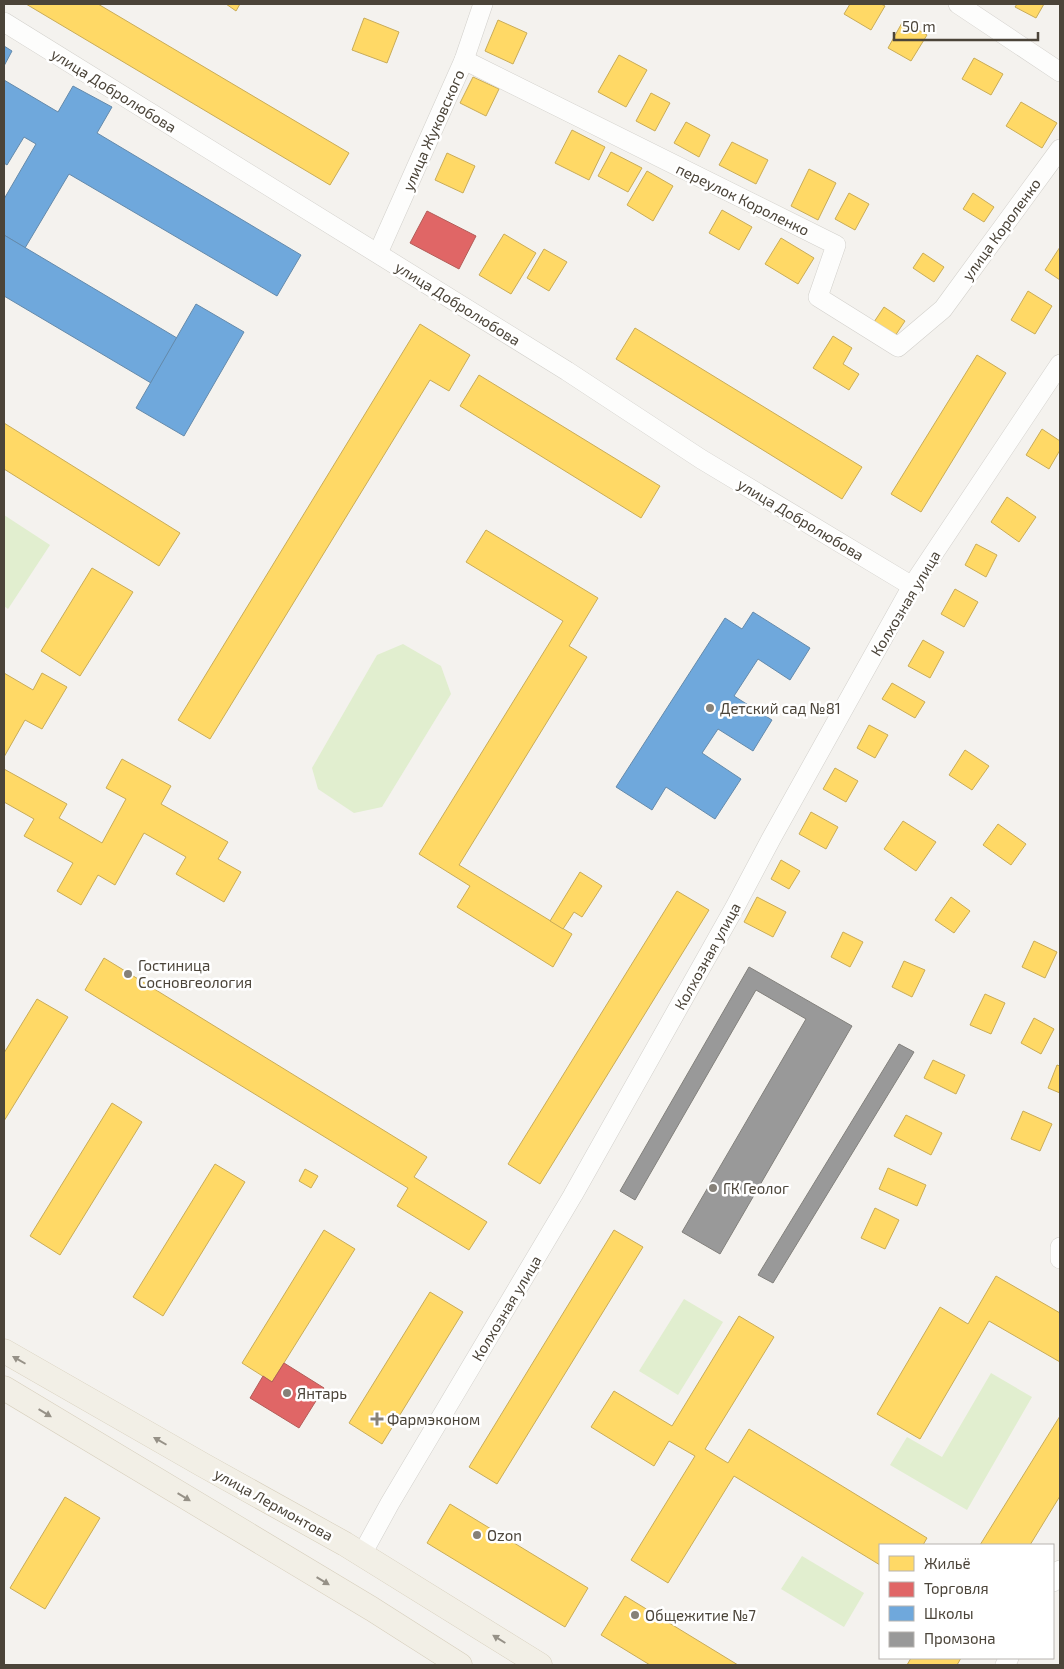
<svg xmlns="http://www.w3.org/2000/svg" width="1064" height="1669" font-family="'Exo 2',sans-serif">
<rect width="100%" height="100%" fill="#f4f2ee"/>
<g fill="#e1eecf">
<path d="M4 515 50 545 8 609 4 606Z"/>
<path d="M403 644 441 666 451 694 382 807 354 813 318 789 312 768 377 655Z"/>
<path d="M684 1299 723 1322 678 1395 639 1371Z"/>
<path d="M991 1373 1032 1397 967 1510 890 1465 907 1437 942 1457Z"/>
<path d="M802 1556 864 1593 844 1627 781 1589Z"/>
</g>
<g fill="#ffd966" stroke="#c9ac58">
<path d="M26 4H98L349 153 330 185Z"/>
<path d="M226 4H240L236 11Z"/>
<path d="M850 4H881L885 6 871 30 844 14Z"/>
<path d="M1017 4H1044L1036 18 1015 7Z"/>
<path d="M364 18 399 32 387 63 352 50Z"/>
<path d="M498 20 527 33 513 64 485 51Z"/>
<path d="M903 21 927 35 911 61 888 48Z"/>
<path d="M619 55 647 70 626 107 598 92Z"/>
<path d="M974 58 1003 74 991 95 962 79Z"/>
<path d="M473 77 499 89 486 116 460 103Z"/>
<path d="M651 93 670 103 655 131 636 121Z"/>
<path d="M1021 102 1057 123 1042 148 1006 126Z"/>
<path d="M686 122 710 135 699 157 674 143Z"/>
<path d="M572 130 605 147 589 180 555 163Z"/>
<path d="M732 142 768 160 756 184 719 165Z"/>
<path d="M611 152 642 168 628 192 598 176Z"/>
<path d="M447 153 475 166 463 193 435 180Z"/>
<path d="M809 169 836 183 818 220 791 206Z"/>
<path d="M647 171 673 186 653 221 627 205Z"/>
<path d="M849 193 869 204 855 230 835 219Z"/>
<path d="M973 193 994 207 984 222 963 209Z"/>
<path d="M722 210 752 227 739 250 709 233Z"/>
<path d="M504 234 536 253 511 294 479 275Z"/>
<path d="M781 238 814 258 798 284 765 264Z"/>
<path d="M1060 247V280L1045 270Z"/>
<path d="M544 249 567 262 549 291 527 278Z"/>
<path d="M923 253 944 267 934 282 913 268Z"/>
<path d="M1028 291 1052 306 1035 334 1011 320Z"/>
<path d="M884 307 905 321 895 336 874 322Z"/>
<path d="M420 324 470 355 449 391 430 380 210 739 178 720Z"/>
<path d="M635 328 862 467 842 499 616 359Z"/>
<path d="M833 336 852 348 843 364 859 374 849 390 813 368Z"/>
<path d="M977 355 1006 373 921 512 891 494Z"/>
<path d="M479 375 660 486 641 518 460 406Z"/>
<path d="M4 423 180 533 159 566 4 469Z"/>
<path d="M1042 429 1060 441V450L1049 469 1026 455Z"/>
<path d="M1007 497 1036 517 1019 542 991 522Z"/>
<path d="M486 530 598 598 569 646 587 657 459 865 572 934 553 967 457 907 470 886 419 854 563 621 466 562Z"/>
<path d="M976 544 997 555 986 577 965 565Z"/>
<path d="M92 568 133 592 80 676 41 651Z"/>
<path d="M955 589 978 602 964 627 941 614Z"/>
<path d="M923 640 944 652 930 678 908 666Z"/>
<path d="M4 673 33 690 42 673 67 687 42 729 25 720 4 757Z"/>
<path d="M892 683 925 702 915 718 882 699Z"/>
<path d="M869 725 888 735 875 758 857 748Z"/>
<path d="M965 750 989 766 972 790 949 775Z"/>
<path d="M122 759 171 786 161 804 228 842 218 859 241 872 224 902 176 874 186 857 144 833 115 885 98 875 81 905 57 891 73 863 24 836 34 819 4 802V769L67 804 59 818 102 843 126 799 106 788Z"/>
<path d="M835 768 858 781 846 802 823 789Z"/>
<path d="M811 812 838 827 826 849 799 834Z"/>
<path d="M903 821 936 842 916 871 884 849Z"/>
<path d="M998 824 1026 844 1011 865 983 845Z"/>
<path d="M781 860 800 871 789 889 771 879Z"/>
<path d="M580 872 602 886 582 917 574 912 563 929 550 921Z"/>
<path d="M677 891 709 910 540 1184 508 1164Z"/>
<path d="M757 897 786 912 773 937 744 922Z"/>
<path d="M951 897 970 911 954 933 935 920Z"/>
<path d="M843 932 863 942 850 967 831 957Z"/>
<path d="M1034 941 1057 952 1045 978 1022 967Z"/>
<path d="M104 958 427 1157 414 1177 487 1222 469 1250 397 1206 408 1188 85 990Z"/>
<path d="M904 961 925 970 912 997 892 987Z"/>
<path d="M985 994 1005 1003 991 1034 970 1025Z"/>
<path d="M37 999 68 1017 4 1121V1053Z"/>
<path d="M1034 1018 1054 1029 1041 1054 1021 1043Z"/>
<path d="M933 1060 965 1075 956 1094 924 1078Z"/>
<path d="M1057 1065 1060 1066V1093L1048 1088Z"/>
<path d="M112 1103 142 1122 60 1255 30 1236Z"/>
<path d="M1023 1111 1052 1124 1040 1151 1011 1139Z"/>
<path d="M906 1115 942 1133 931 1155 894 1136Z"/>
<path d="M215 1164 245 1182 163 1316 133 1297Z"/>
<path d="M888 1168 926 1185 917 1206 879 1189Z"/>
<path d="M305 1169 318 1176 311 1188 299 1181Z"/>
<path d="M875 1208 899 1220 885 1249 861 1238Z"/>
<path d="M324 1230 355 1249 272 1382 242 1363Z"/>
<path d="M614 1230 643 1247 497 1484 469 1467Z"/>
<path d="M996 1276 1060 1313V1362L989 1321 920 1439 877 1414 940 1307 968 1324Z"/>
<path d="M430 1292 463 1312 382 1444 349 1423Z"/>
<path d="M739 1316 774 1337 705 1449 728 1463 749 1429 927 1538 923 1545H880V1565L734 1476 668 1583 631 1560 695 1456 669 1441 654 1466 591 1427 614 1391 672 1426Z"/>
<path d="M1060 1416V1496L1030 1545H980Z"/>
<path d="M65 1497 100 1518 45 1609 10 1588Z"/>
<path d="M450 1504 588 1588 565 1627 427 1543Z"/>
<path d="M625 1596 738 1665H650L601 1635Z"/>
<path d="M911 1658H961L957 1665H907Z"/>
</g>
<g fill="#e06666" stroke="#b35c58">
<path d="M427 211 476 236 459 269 410 243Z"/>
<path d="M284 1363 324 1388 299 1428 250 1398 263 1376 272 1382Z"/>
</g>
<g fill="#6fa8dc" stroke="#648aab">
<path d="M4 46 12 51 4 66Z"/>
<path d="M4 80 58 112 73 86 112 107 97 133 301 255 277 296 69 174 25 248 4 235V199L36 144 24 137 7 165 4 163Z"/>
<path d="M4 235 177 338 151 383 4 296Z"/>
<path d="M196 304 244 332 184 436 136 408Z"/>
<path d="M753 612 810 648 790 680 758 659 734 696 772 720 753 751 718 729 702 753 741 779 715 819 666 787 652 810 616 787 725 618 742 629Z"/>
</g>
<g fill="#999" stroke="#82807c">
<path d="M749 967 852 1026 720 1254 682 1232 806 1019 756 990 635 1200 620 1191Z"/>
<path d="M899 1044 914 1052 773 1283 758 1275Z"/>
</g>
<g fill="none" stroke-linecap="round" stroke-linejoin="round">
<defs>
<g id="minor">
<path d="M958 4 1060 72"/>
<path d="M4 22 567 371 701 459 912 586"/>
<path d="M464 60 836 245 818 297 898 347 943 309 1060 149"/>
<path d="M378 253 464 60 483 4"/>
<path d="M1060 1247V1259"/>
<path d="M362 1554 390 1503 573 1195 735 907 771 839 912 586 1060 364"/>
<path d="M1053 1582 1060 1570"/>
<path d="M1005 1665 1009 1658"/>
</g>
<g id="major">
<path d="M4 1351 203 1465 345 1544 540 1665"/>
<path d="M4 1388 372 1609 460 1665"/>
</g>
</defs>
<use href="#minor" stroke="#d2d0cb" stroke-width="20"/>
<use href="#major" stroke="#d6cebb" stroke-width="25"/>
<use href="#minor" stroke="#fdfdfc" stroke-width="19"/>
<use href="#major" stroke="#f2efe6" stroke-width="24"/>
</g>
<defs><path id="oneway-solid" d="M-6-.8H1V-3.2L6.5 0L1 3.2V.8H-6Z" transform="scale(1.25)"/></defs>
<g fill="#969187">
<use href="#oneway-solid" transform="translate(19 1360) rotate(-150)"/>
<use href="#oneway-solid" transform="translate(45 1413) rotate(31)"/>
<use href="#oneway-solid" transform="translate(160 1441) rotate(-150)"/>
<use href="#oneway-solid" transform="translate(184 1497) rotate(31)"/>
<use href="#oneway-solid" transform="translate(323 1581) rotate(31)"/>
<use href="#oneway-solid" transform="translate(499 1639) rotate(-148)"/>
</g>
<g fill="#868178" stroke="#fff" stroke-width="2">
<circle cx="710" cy="708" r="5"/>
<circle cx="128" cy="974" r="5"/>
<circle cx="713" cy="1188" r="5"/>
<circle cx="287" cy="1393" r="5"/>
<path d="M374.5 1411.5h5v5h5v5h-5v5h-5v-5h-5v-5h5z"/>
<circle cx="477" cy="1535" r="5"/>
<circle cx="635" cy="1615" r="5"/>
</g>
<g text-anchor="middle" dominant-baseline="central" stroke-width="5" stroke-linejoin="round" paint-order="stroke">
<g font-size="15" fill="#4b4439" stroke="#fff">
<text transform="translate(114 90) rotate(32)">улица Добролюбова</text>
<text transform="translate(433 130) rotate(-66)">улица Жуковского</text>
<text transform="translate(743 199) rotate(26)">переулок Короленко</text>
<text transform="translate(1001 229) rotate(-54)">улица Короленко</text>
<text transform="translate(458 303) rotate(32)">улица Добролюбова</text>
<text transform="translate(801 519) rotate(31)">улица Добролюбова</text>
<text transform="translate(905 603) rotate(-59)">Колхозная улица</text>
<text transform="translate(707 956) rotate(-61)">Колхозная улица</text>
<text transform="translate(506 1308) rotate(-59)">Колхозная улица</text>
<text transform="translate(274 1504) rotate(29)">улица Лермонтова</text>
</g>
<g font-size="15" fill="#4b4439" stroke="#fff" text-anchor="start">
<text x="720" y="708">Детский сад №81</text>
<text x="138" y="965">Гостиница<tspan x="138" dy="17">Сосновгеология</tspan></text>
<text x="723" y="1188">ГК Геолог</text>
<text x="297" y="1393">Янтарь</text>
<text x="387" y="1419">Фармэконом</text>
<text x="487" y="1535">Ozon</text>
<text x="645" y="1615">Общежитие №7</text>
</g>
</g>
<rect width="1064" height="1669" fill="none" stroke="#4b4439" stroke-width="10"/>
<rect x="879" y="1544" width="175" height="115" fill="#ffffff" stroke="#b7b4b0"/>
<rect x="889" y="1556" width="25" height="15" fill="#ffd966" stroke="#b7b4b0"/>
<text x="924" y="1569" font-size="15" fill="#4b4439">Жильё</text>
<rect x="889" y="1582" width="25" height="15" fill="#e06666" stroke="#b7b4b0"/>
<text x="924" y="1594" font-size="15" fill="#4b4439">Торговля</text>
<rect x="889" y="1606" width="25" height="15" fill="#6fa8dc" stroke="#b7b4b0"/>
<text x="924" y="1619" font-size="15" fill="#4b4439">Школы</text>
<rect x="889" y="1632" width="25" height="15" fill="#999999" stroke="#b7b4b0"/>
<text x="924" y="1644" font-size="15" fill="#4b4439">Промзона</text>
<path d="M894 32v8h144v-8" fill="none" stroke="#4b4439" stroke-width="2.5"/>
<text x="902" y="32" font-size="15" fill="#4b4439" stroke="#ffffff" stroke-width="4" paint-order="stroke">50 m</text>
</svg>
